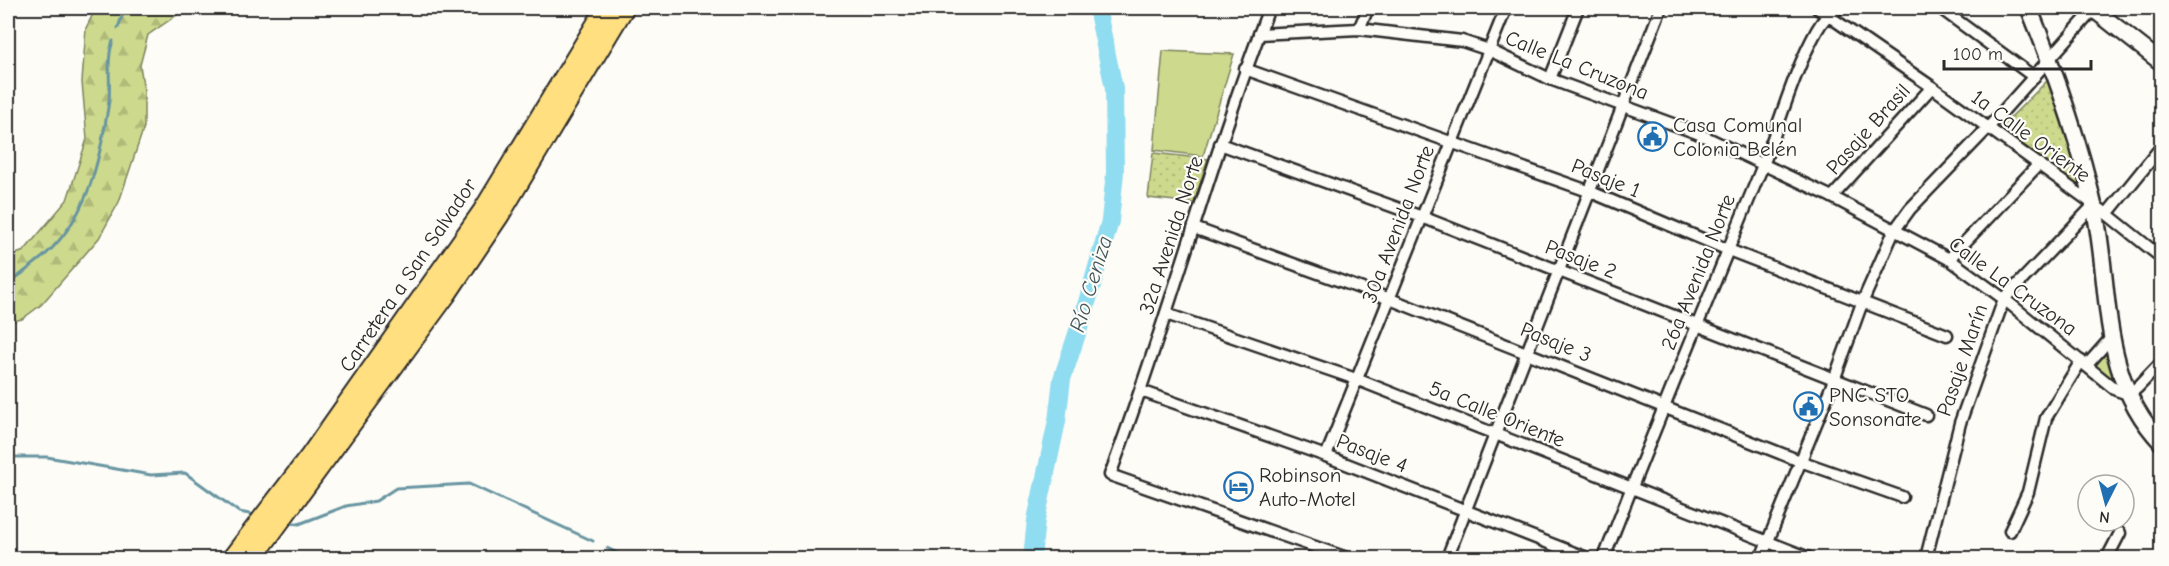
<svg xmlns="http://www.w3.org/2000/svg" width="2169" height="566" font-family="'Comic Neue',sans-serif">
<defs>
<pattern id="forest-firs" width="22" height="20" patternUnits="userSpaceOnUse" patternTransform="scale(1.5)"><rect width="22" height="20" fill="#cdda8d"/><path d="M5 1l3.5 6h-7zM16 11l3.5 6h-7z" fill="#b0bb7a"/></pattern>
<pattern id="park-dots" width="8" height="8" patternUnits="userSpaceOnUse" patternTransform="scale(1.5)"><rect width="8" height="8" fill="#cdda8d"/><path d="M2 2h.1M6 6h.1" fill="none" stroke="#b0bb7a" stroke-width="1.8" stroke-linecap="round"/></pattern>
</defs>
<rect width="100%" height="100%" fill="#fdfcf7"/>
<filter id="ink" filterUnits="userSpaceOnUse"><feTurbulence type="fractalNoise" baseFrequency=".0167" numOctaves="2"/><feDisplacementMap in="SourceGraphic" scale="12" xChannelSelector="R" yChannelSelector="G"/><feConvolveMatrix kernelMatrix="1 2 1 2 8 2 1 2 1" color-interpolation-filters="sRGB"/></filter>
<g filter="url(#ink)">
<path fill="url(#forest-firs)" stroke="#7c825c" stroke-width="1.5" d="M96 8H187L148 35 140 65 144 91V127L119 202 99 238 41 305 22 319 8 322V257L24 251 67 200 87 139 82 82 86 28Z"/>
<g fill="url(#park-dots)" stroke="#7c825c" stroke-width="1.5">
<path d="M2052 76 2087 195 1997 131Z"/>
<path d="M1153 153 1208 159 1194 203 1148 198Z"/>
</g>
<g fill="#cdda8d" stroke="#7c825c" stroke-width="1.5">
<path d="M1163 51 1234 54 1203 156 1154 150Z"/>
<path d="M2106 349 2117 373 2113 379 2092 364Z"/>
</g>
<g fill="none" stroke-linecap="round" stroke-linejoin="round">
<g stroke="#6895a1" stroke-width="3">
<path d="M118 28 123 13 131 8"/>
<path d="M8 282C17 279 26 270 34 264 87 225 100 162 109 101 111 82 106 59 113 41"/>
<path d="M8 457H47L151 475 185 473 239 512 255 515"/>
<path d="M290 523 299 524 346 506 376 501 396 488 469 484 593 541"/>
<path d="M607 548 628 558"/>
</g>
<path stroke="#90dcf0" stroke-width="18" d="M1032 558 1036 520 1057 421 1062 379 1084 313 1110 221 1115 172 1114 88 1097 8"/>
<defs>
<g id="street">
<path d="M1269 8C1210 161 1168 321 1110 475L1347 558"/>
<path d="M1817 8 1932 87 2107 214 2162 258"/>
<path d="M1940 8 2034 77"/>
<path d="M1359 29 1368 8"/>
<path d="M1259 34 1359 29 1462 41 1489 50 1550 79 1697 133 1832 197 1949 259 2004 299 2116 390 2128 394 2137 388 2162 362"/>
<path d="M1245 69 1591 192 1726 249 1947 335"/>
<path d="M1550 79 1578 8"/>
<path d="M1220 144 1422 217 1926 415"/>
<path d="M1832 197 1932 87"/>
<path d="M2107 214 2162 146"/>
<path d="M1194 228 1390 299 1800 461 1902 497"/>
<path d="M1949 259 2039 164"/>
<path d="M1166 314 1356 379 1809 558"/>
<path d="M2087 365 2110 339"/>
<path d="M1141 391 1326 456 1587 558"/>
<path d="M1326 456 1506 8"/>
<path d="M2010 531 2028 492 2046 418 2081 361"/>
<path d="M1447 558 1661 8"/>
<path d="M1604 558C1655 427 1709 296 1763 165 1781 120 1793 73 1817 30 1823 19 1829 13 1839 8"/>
<path d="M1761 558 1834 380 1862 303 1894 231 1910 209 1987 129 2095 8"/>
<path d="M1926 558 1960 423 2004 299 2093 206"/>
<path d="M2107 558 2120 533"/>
</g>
<g id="secondary">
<path d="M2029 8C2055 72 2079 139 2094 207 2112 290 2098 376 2162 443"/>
<path d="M2092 8 2162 63"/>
</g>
<g id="highway">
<path d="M233 558 311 456 483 212 607 8"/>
<path d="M252 558 445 295 498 216 623 8"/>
</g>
</defs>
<use href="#street" stroke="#2b2b2b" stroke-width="15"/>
<use href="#secondary" stroke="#2b2b2b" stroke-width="20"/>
<use href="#highway" stroke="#2b2b2b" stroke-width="24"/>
<use href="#street" stroke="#fdfcf7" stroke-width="10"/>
<use href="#secondary" stroke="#fdfcf7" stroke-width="15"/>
<use href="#highway" stroke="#ffdf80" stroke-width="20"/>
</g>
</g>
<defs>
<symbol id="civic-ring" viewBox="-11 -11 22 22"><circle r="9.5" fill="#fdfcf7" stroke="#1f6fb2" stroke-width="1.5"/><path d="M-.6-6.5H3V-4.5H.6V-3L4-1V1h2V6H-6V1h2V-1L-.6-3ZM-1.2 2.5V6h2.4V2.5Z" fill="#1f6fb2"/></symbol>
<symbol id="hotel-ring" viewBox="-11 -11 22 22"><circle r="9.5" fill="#fdfcf7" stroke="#1f6fb2" stroke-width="1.5"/><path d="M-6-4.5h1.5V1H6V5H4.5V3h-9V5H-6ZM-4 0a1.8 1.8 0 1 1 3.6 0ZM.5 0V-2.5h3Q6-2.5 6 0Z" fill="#1f6fb2"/></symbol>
</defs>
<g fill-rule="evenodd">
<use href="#civic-ring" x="1636" y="120" width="33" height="33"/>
<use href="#civic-ring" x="1792" y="390" width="33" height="33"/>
<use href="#hotel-ring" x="1222" y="470" width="33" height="33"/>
</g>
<g text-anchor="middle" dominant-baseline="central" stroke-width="4.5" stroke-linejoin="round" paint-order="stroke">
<g font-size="21" fill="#2b2b2b" stroke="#fdfcf7">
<text transform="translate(1577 65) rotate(22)">Calle La Cruzona</text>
<text transform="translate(1868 129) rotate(-48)">Pasaje Brasil</text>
<text transform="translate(2031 136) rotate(36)">1a Calle Oriente</text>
<text transform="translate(1606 178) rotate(22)">Pasaje 1</text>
<text transform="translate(1398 224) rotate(-69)">30a Avenida Norte</text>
<text transform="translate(1171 235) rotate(-72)">32a Avenida Norte</text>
<text transform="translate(1581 259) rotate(21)">Pasaje 2</text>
<text transform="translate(1698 272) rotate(-68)">26a Avenida Norte</text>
<text transform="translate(408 275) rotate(-56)">Carretera a San Salvador</text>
<text transform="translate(2013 286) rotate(36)">Calle La Cruzona</text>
<text transform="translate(1556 342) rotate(22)">Pasaje 3</text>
<text transform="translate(1962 360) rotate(-71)">Pasaje Marín</text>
<text transform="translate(1497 414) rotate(22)">5a Calle Oriente</text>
<text transform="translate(1372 453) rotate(21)">Pasaje 4</text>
</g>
<g font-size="21" fill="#2b2b2b" stroke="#fdfcf7" text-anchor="start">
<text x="1673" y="125">Casa Comunal<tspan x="1673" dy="24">Colonia Belén</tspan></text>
<text x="1829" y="395">PNC STO<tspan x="1829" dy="24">Sonsonate</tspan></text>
<text x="1259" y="475">Robinson<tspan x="1259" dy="24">Auto-Motel</tspan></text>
</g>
<g font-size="22" font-style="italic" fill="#44575c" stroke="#fdfcf7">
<text transform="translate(1091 284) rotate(-73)">Río Ceniza</text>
</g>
</g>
<rect width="2169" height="566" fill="none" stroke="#fdfcf7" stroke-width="30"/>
<rect x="15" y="15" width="2139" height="536" fill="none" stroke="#2b2b2b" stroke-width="2" filter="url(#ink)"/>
<g transform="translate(2106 503) rotate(186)"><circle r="28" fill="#fdfcf7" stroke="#a9a8a5" stroke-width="1.5"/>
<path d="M0-4.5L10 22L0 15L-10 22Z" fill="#1f6fb2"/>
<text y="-9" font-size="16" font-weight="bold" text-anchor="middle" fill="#2b2b2b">N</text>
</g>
<path d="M1944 60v9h147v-9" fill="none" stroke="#2b2b2b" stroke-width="3"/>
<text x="1953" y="60" font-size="18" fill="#2b2b2b" stroke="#fdfcf7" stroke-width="4.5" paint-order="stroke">100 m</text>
</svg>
